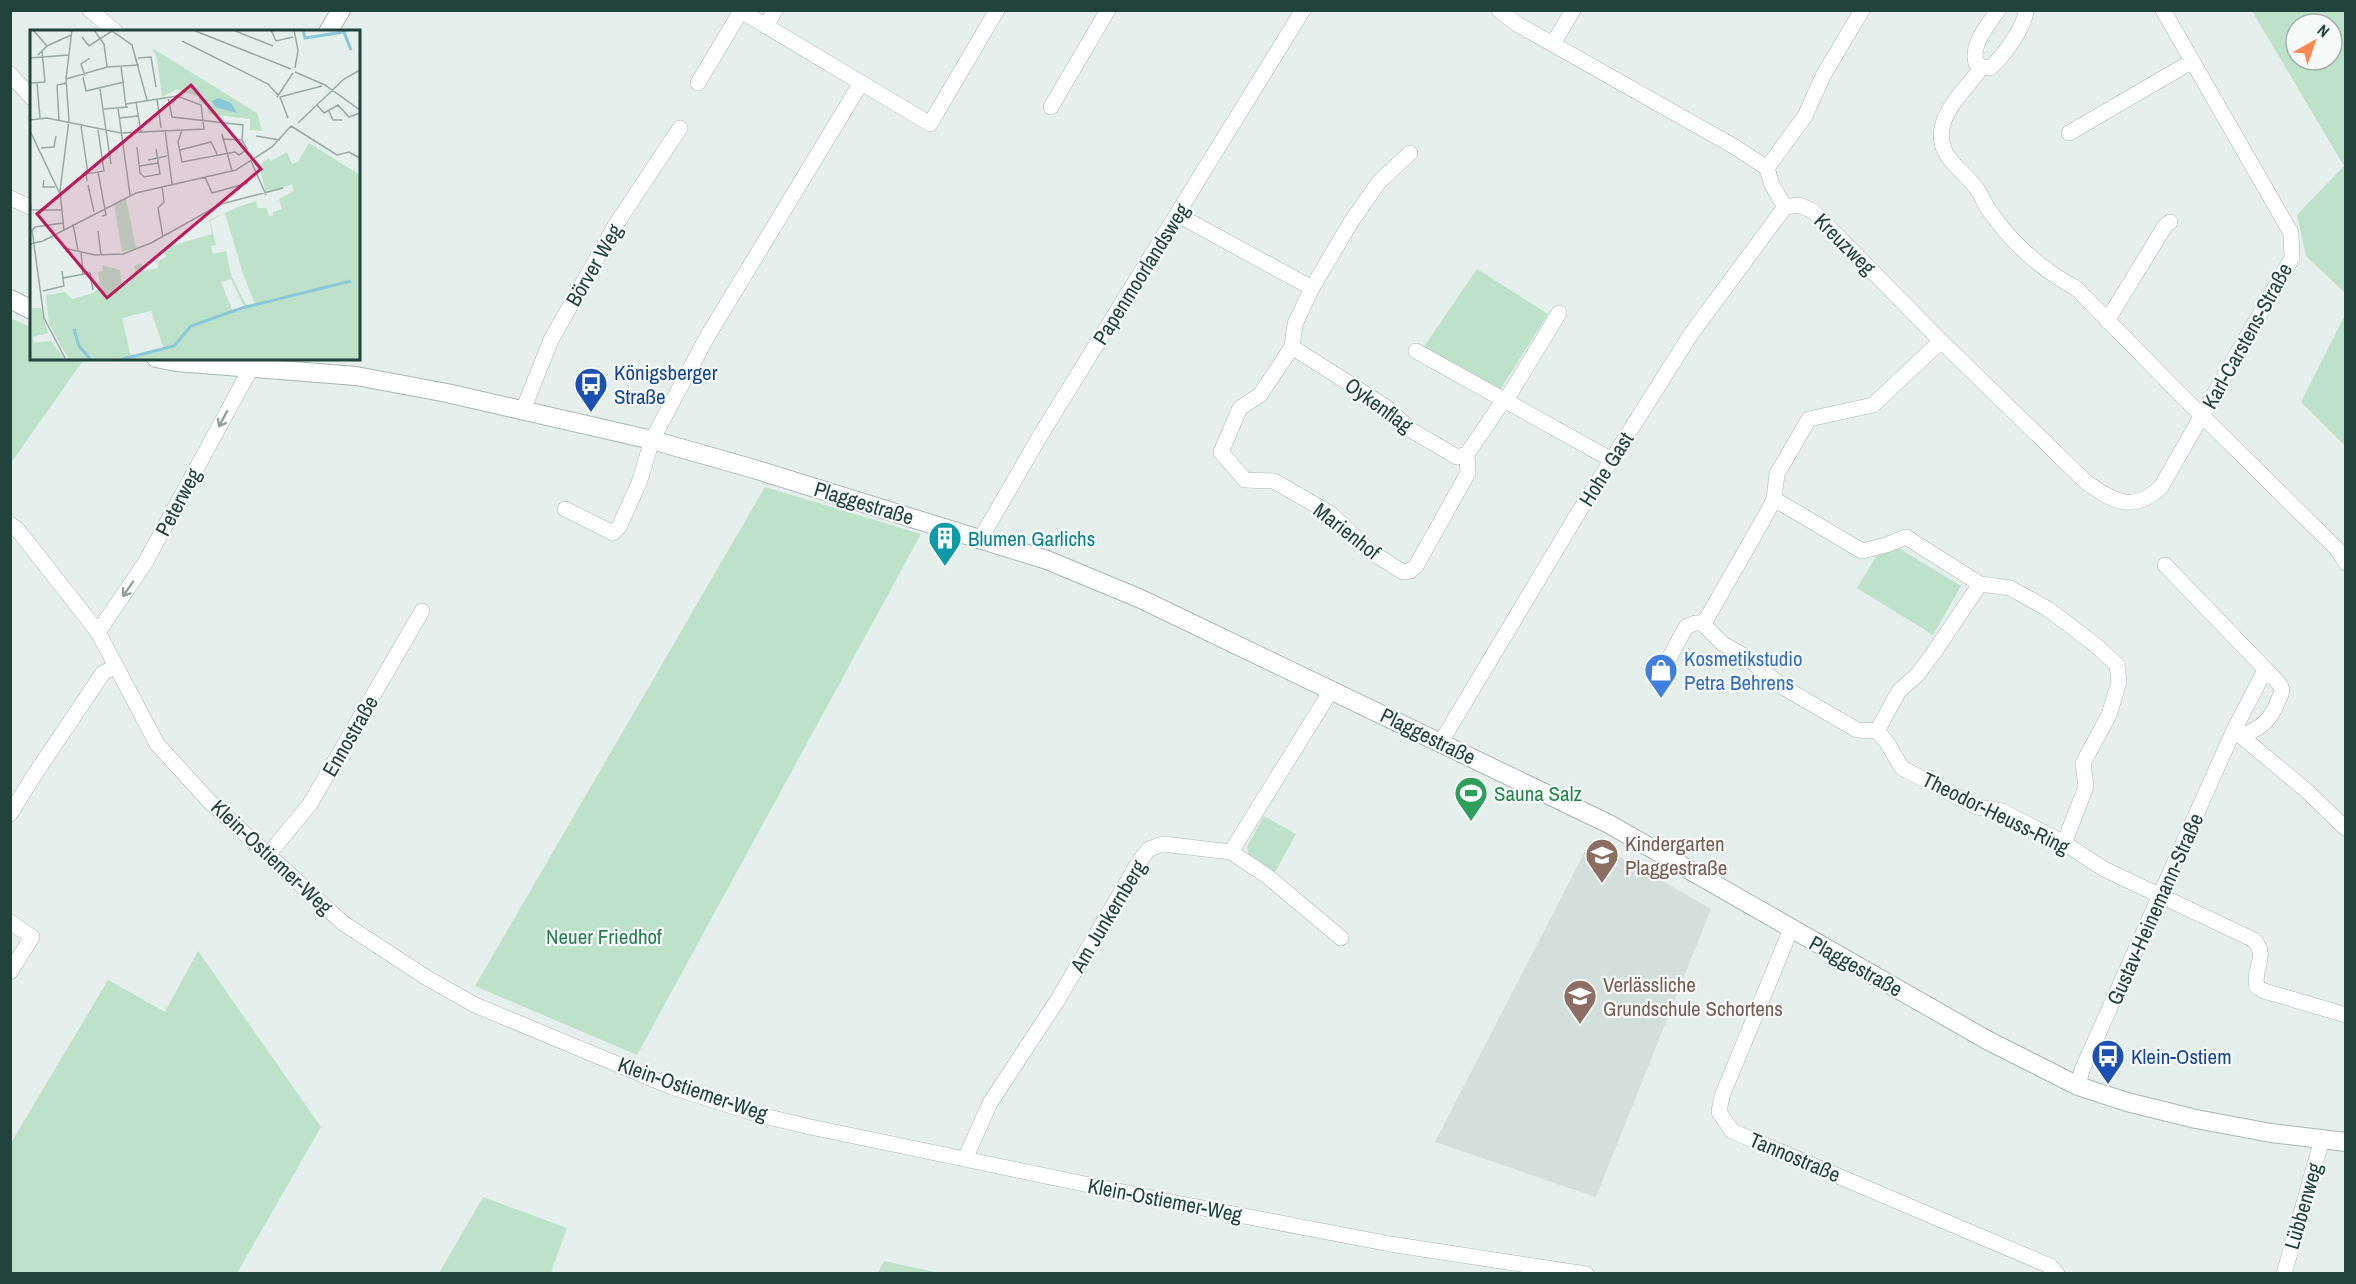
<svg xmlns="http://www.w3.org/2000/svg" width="2356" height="1284" font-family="'Archivo Narrow',sans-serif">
<rect width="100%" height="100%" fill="#e5efeb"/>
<path fill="#d3dfda" d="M1591 840 1711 909 1596 1197 1435 1142Z"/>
<g fill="#bde2c9" fill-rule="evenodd">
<path d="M2252 11H2345V293L2306 256 2297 215 2344 166ZM2296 24H2332V60H2296Z"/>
<path d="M1477 269 1548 314 1498 393 1421 351Z"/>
<path d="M2345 315V446L2301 402Z"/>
<path d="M10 318 31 327 32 358 84 359 11 463Z"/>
<path d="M765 487 921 534 637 1055 475 986Z"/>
<path d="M1900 549 1961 586 1933 635 1857 588 1878 553Z"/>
<path d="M1264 816 1296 834 1275 872 1250 859 1247 847Z"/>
<path d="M198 951 321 1127 237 1273H11V1143L108 980 165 1012Z"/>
<path d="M483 1197 567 1228 551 1273H439Z"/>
<path d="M884 1261 939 1273H878Z"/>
</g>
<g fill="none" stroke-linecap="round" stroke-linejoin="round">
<defs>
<g id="minor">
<path d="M90 10 116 32"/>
<path d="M1499 10 1517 24 1735 147 1767 168 1772 185 1785 207 1799 205 1813 211 1941 341 2086 482C2114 501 2132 514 2161 487L2292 258 2291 233 2163 10"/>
<path d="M2026 10C2025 27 2003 57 1990 68L1982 67C1970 84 1949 103 1943 124 1934 156 1962 168 1977 189 1982 196 1985 205 1991 213 2012 243 2043 271 2076 288L2177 391 2337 549 2346 563"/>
<path d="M766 26 775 10"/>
<path d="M1553 44 1573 10"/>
<path d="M1982 67 1976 63C1971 43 1987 27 1998 10"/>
<path d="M10 74 32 98"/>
<path d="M698 83 741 11 930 124 997 10"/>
<path d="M1051 107 1108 10"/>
<path d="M2069 133 2191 62"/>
<path d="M1410 153 1379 182 1351 222 1312 288 1295 324 1292 347 1260 395 1240 408 1221 452 1245 480 1274 481 1331 514 1368 550 1403 572 1410 571 1416 566 1468 473 1467 454 1501 404 1505 402 1559 313"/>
<path d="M1767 168 1805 116 1823 76 1862 10"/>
<path d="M10 198 32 208"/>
<path d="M1178 215 1312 288"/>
<path d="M2107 321 2165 226 2170 222"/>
<path d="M1941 341 1873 405 1809 419 1777 474 1774 499 1767 513 1707 618 1702 623 1723 644 1746 657 1783 687 1857 730 1877 731 1886 741 1902 768 1977 807 2002 811 2064 843 2104 869 2254 940C2269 957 2252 968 2257 987L2264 991 2346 1015"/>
<path d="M1292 347 1386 407 1411 430 1457 457 1467 454"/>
<path d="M1416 351 1612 460"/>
<path d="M523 410 551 340 615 226 680 128"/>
<path d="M1774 499 1862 551 1886 545 1906 537 1980 584 2010 588 2048 609 2098 647 2117 665 2119 682 2109 715 2083 763 2086 787 2064 843"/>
<path d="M565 509 613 533 619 527 639 483 652 440 707 337 861 83"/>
<path d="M10 524 17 529 98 632 157 744 210 802 343 923 427 978 475 1005 672 1087 760 1115 806 1126 1171 1202 1390 1244 1586 1274"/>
<path d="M981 538 1040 436 1303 10"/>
<path d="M2165 565 2272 676"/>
<path d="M98 632 145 563 251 368"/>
<path d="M1661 673 1686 627 1695 623H1702"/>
<path d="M1877 731 1899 691 1917 675 1933 654 1980 584"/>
<path d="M2241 736 2308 792 2346 829"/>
<path d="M1441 742 1580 510 1691 334 1785 207"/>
<path d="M10 814 33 777 103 673 116 666"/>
<path d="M1231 852 1267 876 1341 938"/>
<path d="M268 855 310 804 422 611"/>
<path d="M10 922 32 937 10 972"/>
<path d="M1791 929 1722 1096 1719 1112 1732 1131 2050 1266 2057 1274"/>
<path d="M2078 1086 2082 1070 2233 732 2262 676H2272C2275 679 2279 683 2281 687 2283 692 2280 696 2278 701 2271 720 2260 729 2241 736L2233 732"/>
<path d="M965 1159 990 1103 1057 1001 1140 860 1149 849 1163 844 1231 852 1332 689"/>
<path d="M2284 1274 2322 1139"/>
</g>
<g id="tertiary">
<path d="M328 32 341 10"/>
<path d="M10 299 32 310"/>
<path d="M156 358 176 362 356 376 447 393 652 440 754 469 1047 560 1141 599 1609 824 1987 1040 2078 1086 2127 1102 2196 1119 2271 1133 2346 1142"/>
</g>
</defs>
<use href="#minor" stroke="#a7b8b3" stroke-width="16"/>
<use href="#tertiary" stroke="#a7b8b3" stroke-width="20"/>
<use href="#minor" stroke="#fff" stroke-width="15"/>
<use href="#tertiary" stroke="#fff" stroke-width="18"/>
</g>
<defs><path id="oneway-shaft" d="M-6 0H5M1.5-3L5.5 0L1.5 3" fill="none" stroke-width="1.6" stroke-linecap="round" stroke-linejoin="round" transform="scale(1.5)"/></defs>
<g stroke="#90a19e">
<use href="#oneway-shaft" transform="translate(223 419) rotate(118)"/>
<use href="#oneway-shaft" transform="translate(128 589) rotate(125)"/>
</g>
<defs>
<symbol id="bus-pin" viewBox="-11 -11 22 30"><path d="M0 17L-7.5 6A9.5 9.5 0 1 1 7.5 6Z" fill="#1a4fb4" stroke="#f6fbf9"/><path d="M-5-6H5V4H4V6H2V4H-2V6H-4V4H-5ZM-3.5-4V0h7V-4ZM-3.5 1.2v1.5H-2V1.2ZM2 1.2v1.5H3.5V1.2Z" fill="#fff"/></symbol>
<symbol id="building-pin" viewBox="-11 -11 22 30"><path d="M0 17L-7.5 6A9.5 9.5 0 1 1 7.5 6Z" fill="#0f9aa8" stroke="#f6fbf9"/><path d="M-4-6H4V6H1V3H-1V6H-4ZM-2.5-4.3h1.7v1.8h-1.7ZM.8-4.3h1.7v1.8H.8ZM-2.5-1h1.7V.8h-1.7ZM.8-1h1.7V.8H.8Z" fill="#fff"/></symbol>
<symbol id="shop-pin" viewBox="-11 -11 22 30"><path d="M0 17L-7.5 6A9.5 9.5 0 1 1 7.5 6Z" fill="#3f7fe0" stroke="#f6fbf9"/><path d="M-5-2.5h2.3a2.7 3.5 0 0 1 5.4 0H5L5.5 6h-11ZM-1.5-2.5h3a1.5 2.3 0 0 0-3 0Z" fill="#fff"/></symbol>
<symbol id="stadium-pin" viewBox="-11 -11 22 30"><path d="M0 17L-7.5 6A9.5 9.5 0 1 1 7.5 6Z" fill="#2e9e5b" stroke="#f6fbf9"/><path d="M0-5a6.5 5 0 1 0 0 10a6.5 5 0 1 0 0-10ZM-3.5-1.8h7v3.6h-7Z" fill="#fff"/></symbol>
<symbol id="school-pin" viewBox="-11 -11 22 30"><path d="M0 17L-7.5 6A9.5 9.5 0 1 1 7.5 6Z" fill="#8d6e63" stroke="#f6fbf9"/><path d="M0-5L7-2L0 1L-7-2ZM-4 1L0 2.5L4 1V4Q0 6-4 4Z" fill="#fff"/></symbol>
</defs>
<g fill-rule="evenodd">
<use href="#bus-pin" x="572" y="365" width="38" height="52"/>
<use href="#building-pin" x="926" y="519" width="38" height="52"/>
<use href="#shop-pin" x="1642" y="651" width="38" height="52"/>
<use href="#stadium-pin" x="1452" y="774" width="38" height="52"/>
<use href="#school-pin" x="1583" y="836" width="38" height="52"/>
<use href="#school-pin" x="1561" y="977" width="38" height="52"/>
<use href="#bus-pin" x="2089" y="1037" width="38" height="52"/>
</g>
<g text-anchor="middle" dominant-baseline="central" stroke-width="4.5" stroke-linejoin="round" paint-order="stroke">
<g font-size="21" fill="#22433c" stroke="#f6fbf9">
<text transform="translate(1845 244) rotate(45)">Kreuzweg</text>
<text transform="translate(594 265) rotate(-60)">Börver Weg</text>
<text transform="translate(1141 274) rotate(-58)">Papenmoorlandsweg</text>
<text transform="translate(2247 336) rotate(-61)">Karl-Carstens-Straße</text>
<text transform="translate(1379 405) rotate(36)">Oykenflag</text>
<text transform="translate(1606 469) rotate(-58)">Hohe Gast</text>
<text transform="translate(178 502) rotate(-62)">Peterweg</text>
<text transform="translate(864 503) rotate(17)">Plaggestraße</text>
<text transform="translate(1347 531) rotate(38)">Marienhof</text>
<text transform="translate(350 736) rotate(-60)">Ennostraße</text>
<text transform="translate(1428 736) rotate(26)">Plaggestraße</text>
<text transform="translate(1996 813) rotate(26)">Theodor-Heuss-Ring</text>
<text transform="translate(272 857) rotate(43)">Klein-Ostiemer-Weg</text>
<text transform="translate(2155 909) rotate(-66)">Gustav-Heinemann-Straße</text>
<text transform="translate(1108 916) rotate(-59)">Am Junkernberg</text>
<text transform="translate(1856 966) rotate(29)">Plaggestraße</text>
<text transform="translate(693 1089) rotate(19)">Klein-Ostiemer-Weg</text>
<text transform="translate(1795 1157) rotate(23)">Tannostraße</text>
<text transform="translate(1165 1200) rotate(11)">Klein-Ostiemer-Weg</text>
<text transform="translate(2303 1206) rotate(-74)">Lübbenweg</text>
</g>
<g font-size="21" fill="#164399" stroke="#f6fbf9" text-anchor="start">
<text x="614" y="372">Königsberger<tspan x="614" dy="24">Straße</tspan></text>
<text x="2131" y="1056">Klein-Ostiem</text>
</g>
<g font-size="21" fill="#0d838f" stroke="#f6fbf9" text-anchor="start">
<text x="968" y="538">Blumen Garlichs</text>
</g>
<g font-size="21" fill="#366cbe" stroke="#f6fbf9" text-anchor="start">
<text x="1684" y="658">Kosmetikstudio<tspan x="1684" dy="24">Petra Behrens</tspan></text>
</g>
<g font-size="21" fill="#27864d" stroke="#f6fbf9" text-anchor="start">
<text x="1494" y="793">Sauna Salz</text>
</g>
<g font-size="21" fill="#785e54" stroke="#f6fbf9" text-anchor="start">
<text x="1625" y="843">Kindergarten<tspan x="1625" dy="24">Plaggestraße</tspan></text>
<text x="1603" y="984">Verlässliche<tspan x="1603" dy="24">Grundschule Schortens</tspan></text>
</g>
<g font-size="21" fill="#287e4e" stroke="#f6fbf9">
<text x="604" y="936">Neuer Friedhof</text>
</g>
</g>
<g transform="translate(30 30)">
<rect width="330" height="330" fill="#e5efeb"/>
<path d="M122 18 227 83 232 101 220 100V89L179 84 177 75 169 72V67L147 59 132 67 127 28ZM279 113 330 145V330H39L19 294 16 265 35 262 42 269 63 263 70 258 68 242 73 241 72 235 90 240 92 255 100 253V247L106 245 104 236 111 233 114 241 128 238V231L136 227 134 218 182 204 179 190 208 177 226 171 228 178H236L239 186H243V182L252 179 249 169 264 161 262 154 236 164 230 138 233 132 239 128 241 131 257 122 262 134 268 132ZM195 183 213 244 225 274 216 275 201 245 196 221 183 224 181 216 186 215 180 191ZM201 249 214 276 203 282 191 252ZM121 281 134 319 101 327 92 288ZM96 169 106 218 92 222 84 174ZM2 254V278H11L18 303 3 307 4 313 21 311 35 330H0Z" fill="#bde2c9" fill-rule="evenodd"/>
<path d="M189 68 201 73 207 83 185 77 182 71Z" fill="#8ac7d8"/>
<path fill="none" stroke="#8ac7d8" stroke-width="3" d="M273 0 275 8 314 2 321 20M44 299 49 316 61 330M89 330 144 316 161 296 212 278 321 251"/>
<path fill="none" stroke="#97aaa5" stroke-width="1.5" d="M3 0 17 16M64 0 74 14 77 37M163 0 261 39M203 0 243 16M241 0 246 11 263 7M264 0 268 20 265 38M52 7 59 16 82 1 102 15 117 70M152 11 238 54 248 65M8 25 17 16 41 5M0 28 39 25M108 28 121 27 126 57M91 36 96 77M265 42 295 55 330 80M55 46 51 34 60 28M53 47 56 61 94 52M36 49 77 37 109 35M0 53 15 52 12 21M7 53 10 88M70 59 81 134M138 67 142 87 213 95 212 110 193 109M247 67 263 43M127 69 131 98M106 72 111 102M287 75 294 83 308 75 319 87 330 83M88 78 100 165M74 79 98 77M299 81 303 90H312M90 88 108 86M258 88 250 67 292 56M0 90 17 88 91 103 174 99 171 75 147 66 96 74M29 91 27 55 37 53M268 93 314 49 330 40M51 96 58 144M261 96 307 125 319 122 330 128M135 100 142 154M152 100 148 112 152 132 205 122 209 125 217 119 212 110M0 101 30 164M226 106 250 110M193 110 192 104 202 141M107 117 110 143 114 147 130 144 126 119M11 118 24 117 26 106M150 120 181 112 188 126M118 130 137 126M221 131 236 165M110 136 128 133M68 142 76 185 72 186M175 147 182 163 218 153M14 150 13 157H25M57 151 56 144 74 141 68 100M58 155 64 182M132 156 134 172 128 178 133 207M0 167 1 180H31M43 194 48 220M2 200 14 288 36 330M2 201 5 197 33 193M34 201 30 161 39 90 36 49 42 0M68 201 71 225M0 214 13 211 106 163 206 140 242 117 261 96M34 218 65 225 93 224 121 213 191 174 253 158M51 221 53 244M33 248 60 243 63 260M13 261 34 256 32 241"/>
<path fill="#c2185b" fill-opacity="0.15" stroke="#c2185b" stroke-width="3" d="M161 55 231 139 77 268 7 184Z"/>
<rect width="330" height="330" fill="none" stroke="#22433c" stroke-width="3"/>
</g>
<rect width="2356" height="1284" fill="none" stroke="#22433c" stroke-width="24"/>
<g transform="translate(2314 42) rotate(40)"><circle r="28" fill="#f6fbf9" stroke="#a1b1ad" stroke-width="1.5"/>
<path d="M0-4.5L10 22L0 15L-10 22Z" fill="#fc8856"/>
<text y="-9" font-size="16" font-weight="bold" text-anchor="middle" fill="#22433c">N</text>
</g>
</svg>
